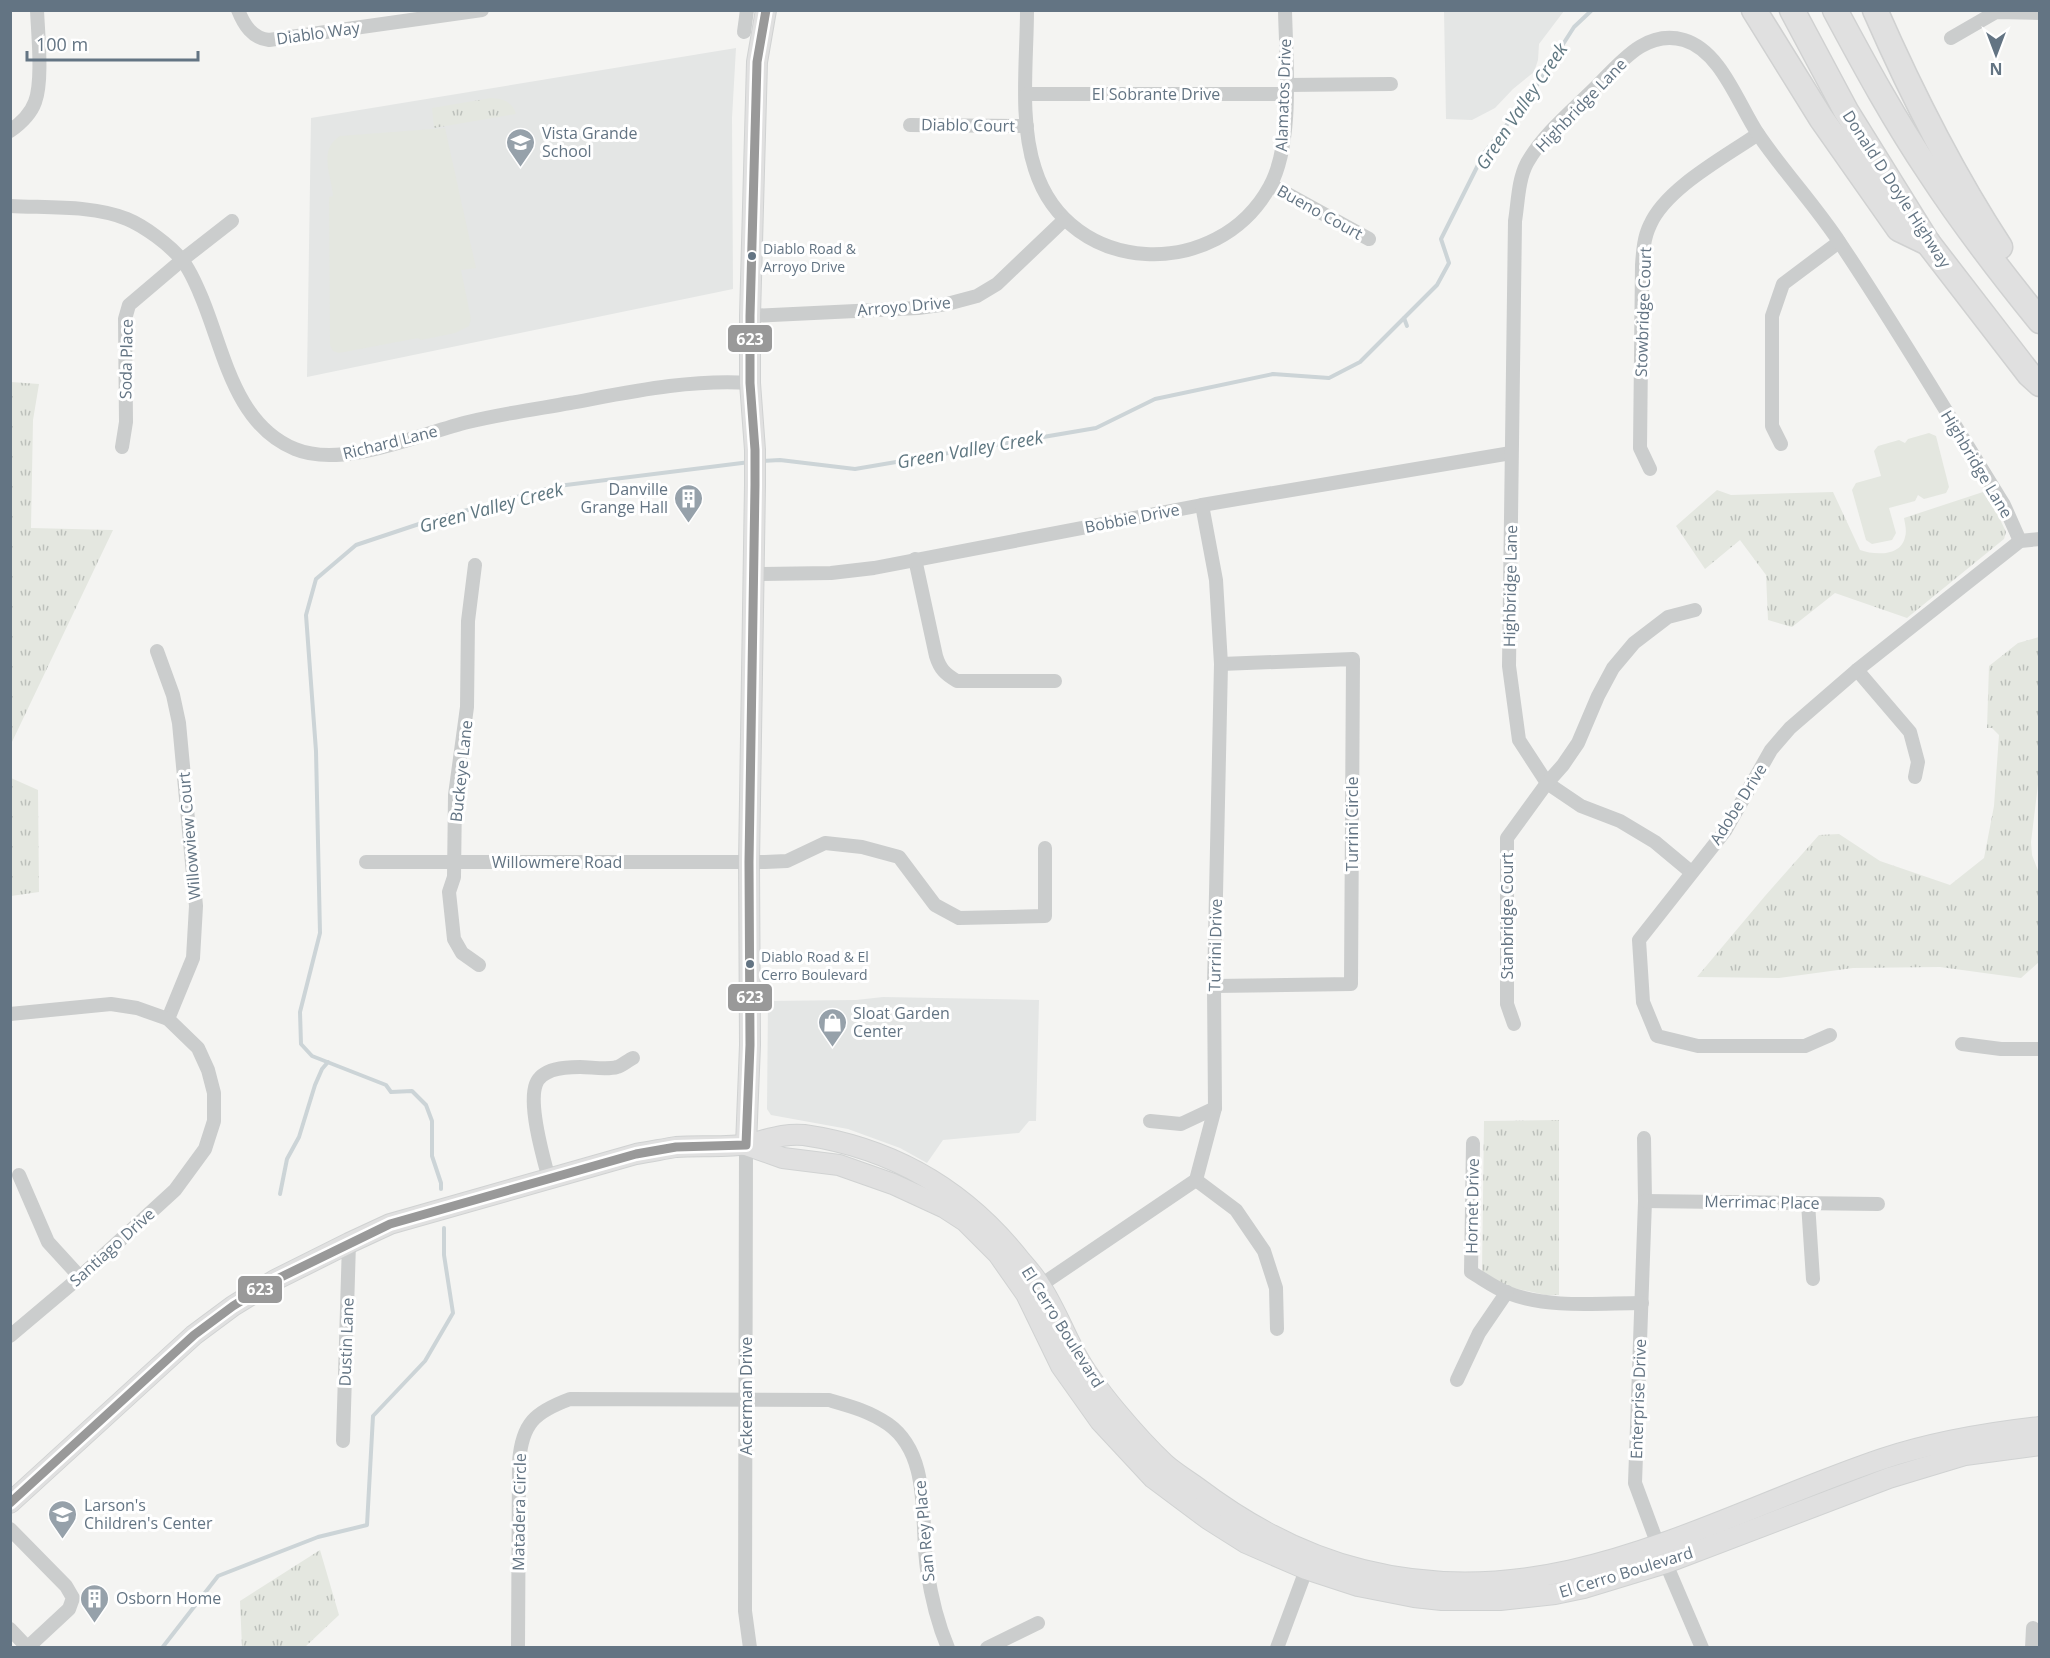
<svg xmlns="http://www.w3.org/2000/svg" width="2050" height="1658" font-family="'Open Sans',sans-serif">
<defs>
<pattern id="grass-tufts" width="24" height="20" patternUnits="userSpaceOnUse" patternTransform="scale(1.5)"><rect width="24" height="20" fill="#e4e7e0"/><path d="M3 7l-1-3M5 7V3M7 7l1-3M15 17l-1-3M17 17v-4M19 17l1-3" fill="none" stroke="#bcc0bb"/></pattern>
</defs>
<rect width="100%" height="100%" fill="#f4f4f2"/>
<g fill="#e4e6e5">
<path d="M1444 11V10L1564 11 1539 44 1538 60 1534 72 1513 89 1495 108 1472 120 1446 119Z"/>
<path d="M736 48 732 118 733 289 307 377 311 118Z"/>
<path d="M883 997 1039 1000 1036 1121H1029L1019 1133 943 1140 927 1163 900 1148 848 1129 771 1115 767 1109 768 1001 856 1000Z"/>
</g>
<g fill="url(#grass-tufts)">
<path d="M491 98C503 99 512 101 516 114L434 128 432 108Z"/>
<path d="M11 382 39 384 33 420 31 528 113 530 11 744Z"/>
<path d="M1717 490 1731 495 1833 492 1860 550C1874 555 1901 557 1905 537 1907 531 1905 524 1904 518L1983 492 1998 515 2006 532 2004 539 1907 618 1835 593 1792 627 1768 620 1766 575 1740 540 1705 569 1676 526Z"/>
<path d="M2039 637 2040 768 2031 842 2032 855 2039 873V962L2021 978 1940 967 1853 968 1779 978 1697 977 1765 896 1819 835 1839 834 1880 861 1950 885 1984 858 1994 806 1999 735 1992 728H1987L1989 666 2018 643Z"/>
<path d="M11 756V778L38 790 39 892 11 896Z"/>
<path d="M1559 1120V1295H1546L1504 1286 1482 1273 1484 1121Z"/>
<path d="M320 1550 339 1615 305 1647H242L240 1601Z"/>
</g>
<g fill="#e4e7e0">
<path d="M445 128 476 268 461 270 471 319 469 326 455 333 421 340 418 338 339 353 333 351 330 345 329 197 333 196C331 173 318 150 340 136Z"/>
<path d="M1929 433 1936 436 1949 487 1946 493 1924 499 1918 495 1915 501 1889 508 1896 533 1892 540 1872 544 1866 540 1852 490 1856 483 1881 476 1874 451 1878 446 1899 440 1905 443 1908 439Z"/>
</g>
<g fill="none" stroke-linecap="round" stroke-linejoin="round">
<g stroke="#ccd4d7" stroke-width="4">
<path d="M1404 318 1407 326"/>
<path d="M760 461 780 460 855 469 1096 428 1155 399 1273 374 1329 378 1360 362 1437 285 1449 263 1441 239 1484 153 1530 96 1574 27 1592 10"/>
<path d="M441 1189V1183L432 1156V1121L426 1105 412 1091 391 1092 386 1085 312 1056 301 1044 300 1012 320 933 316 751 306 615 316 579 356 545 437 518 558 486 750 462"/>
<path d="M280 1194 287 1159 299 1137 315 1085 322 1069 328 1062"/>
<path d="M162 1648 218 1576 318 1537 367 1525 373 1416 425 1361 453 1313 444 1255V1228"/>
</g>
<defs>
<g id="secondary">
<path d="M746 1145 783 1158 839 1165 893 1184 945 1208 965 1221 998 1254 1026 1294 1061 1366 1100 1421 1153 1478 1208 1519 1246 1543 1306 1569 1358 1586 1414 1597 1442 1600H1500L1555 1594 1584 1588 1666 1563 1889 1478 1965 1455 2040 1445"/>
<path d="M746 1145 750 1045 749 862 755 485V450L750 383V316L757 62 766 10"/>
<path d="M10 1503 194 1335 233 1306 275 1280 349 1243 390 1224 636 1154C650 1152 663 1149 676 1147 700 1145 725 1148 749 1144 767 1140 784 1133 804 1135 893 1148 966 1191 1021 1261 1028 1269 1036 1278 1041 1287 1054 1307 1063 1330 1074 1351 1085 1372 1101 1393 1116 1411 1131 1429 1148 1448 1165 1464 1175 1473 1187 1480 1198 1488 1247 1525 1302 1555 1363 1570 1554 1618 1708 1518 1882 1459 1933 1442 1986 1433 2040 1427"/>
</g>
<g id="highway">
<path d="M1754 10 1821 118 1899 229 1928 243"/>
<path d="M1792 10 1846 111 1928 243 2029 374 2040 384"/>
<path d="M1835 10C1865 66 1895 121 1930 173 1964 225 2001 273 2040 321"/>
<path d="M1875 10C1911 92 1951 172 2000 247"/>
</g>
</defs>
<use href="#secondary" stroke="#d0d2d2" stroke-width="22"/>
<use href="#highway" stroke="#d0d1d1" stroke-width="27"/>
<g stroke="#cbcdcd" stroke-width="14">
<path d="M238 10C244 25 252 38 269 40L482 10"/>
<path d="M1027 10C1027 60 1019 121 1035 169 1069 277 1218 282 1270 186 1294 142 1286 60 1285 10"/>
<path d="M744 32 747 10"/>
<path d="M1951 38 1996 12 2040 13"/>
<path d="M1286 85 1391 84"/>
<path d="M1026 94H1286"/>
<path d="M910 125 1027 126"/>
<path d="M10 131C20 124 31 113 35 102 43 81 38 34 37 10"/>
<path d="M1271 185 1369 239"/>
<path d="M10 206C47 208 93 205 127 219 144 226 170 245 182 260 190 270 196 284 201 296 224 350 234 424 295 449 343 469 419 434 468 422 501 414 536 409 570 403 630 392 689 379 750 383"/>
<path d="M750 316 918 308 947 304 977 296 997 284 1064 220"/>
<path d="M1781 444 1772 426V316L1783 284 1839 242"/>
<path d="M122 447 126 422 125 319 129 305 182 260 232 221"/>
<path d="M1650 469 1640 448 1642 265C1643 251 1644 237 1650 225 1666 188 1725 157 1758 134"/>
<path d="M915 559 936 656C940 669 945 674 957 681H1055"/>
<path d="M475 565 468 621 467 707 455 795 454 877 449 892 454 939 462 953 479 965"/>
<path d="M753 574 831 573 874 568 1202 505 1511 453"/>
<path d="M157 651 173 695 179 723 196 906 193 958 168 1019"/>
<path d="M1857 670 1910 732 1918 762 1915 777"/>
<path d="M366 862H765L787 861 825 843 862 847 899 857 935 905 959 918 1045 916V848"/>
<path d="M1691 872 1655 842 1620 821 1581 806 1547 783 1519 740 1509 666 1515 221C1518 203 1518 180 1527 163 1544 133 1573 110 1597 86 1621 62 1646 29 1684 40 1721 51 1738 104 1758 134 1783 171 1815 205 1840 243 1897 328 1950 418 2004 505L2020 541"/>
<path d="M1214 986 1351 984 1353 659 1221 664"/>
<path d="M10 1014 111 1004 137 1008 168 1019 198 1048 208 1070 214 1093V1121L205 1149 175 1190 80 1277 10 1336"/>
<path d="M1514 1024 1507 1004V838L1547 783 1563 765 1578 743 1598 696 1613 668 1634 643 1668 617 1695 610"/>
<path d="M1830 1035 1805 1046H1698L1657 1036 1643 1002 1639 940 1725 831 1771 750 1790 728 1857 670 2020 541 2040 539"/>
<path d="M1962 1044 2001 1049H2040"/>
<path d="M1150 1121 1181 1124 1215 1108"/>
<path d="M1644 1138 1645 1201 1635 1483 1658 1545 1702 1648"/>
<path d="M1473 1143 1471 1272C1483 1279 1495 1288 1508 1293 1550 1309 1599 1303 1642 1303"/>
<path d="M746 1145 745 1611 750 1648"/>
<path d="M19 1175 48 1242 80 1277"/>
<path d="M549 1179C543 1157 528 1105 536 1084 542 1068 566 1067 580 1067 591 1067 607 1070 617 1067 622 1066 628 1060 633 1058"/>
<path d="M1196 1180 1236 1210 1264 1251 1276 1288 1277 1329"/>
<path d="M1645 1201 1878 1204"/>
<path d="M1808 1203 1813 1279"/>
<path d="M1035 1289 1196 1180 1215 1108 1214 986 1221 664 1216 580 1202 505"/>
<path d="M1457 1380 1479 1333 1507 1292"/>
<path d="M343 1441 349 1243"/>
<path d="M10 1529 66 1586 73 1598 69 1609 27 1648"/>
<path d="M10 1629 27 1647"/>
<path d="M518 1648 519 1462C522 1423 535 1412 570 1399L829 1400C850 1406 869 1411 888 1424 932 1455 920 1522 927 1569 931 1596 937 1622 948 1648"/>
<path d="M987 1648 1038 1623"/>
<path d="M1277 1648 1309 1562"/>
<path d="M2032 1648 2033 1628"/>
</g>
<use href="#secondary" stroke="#e0e0e0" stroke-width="20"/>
<use href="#highway" stroke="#e0e0e0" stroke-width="24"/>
<defs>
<path id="bus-1" d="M10 1503 194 1335 233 1306 275 1280 390 1224 636 1154 676 1147 746 1145 750 1045 749 862 755 485V450L750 383V316L757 62 766 10"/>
</defs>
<use href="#bus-1" stroke="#fff" stroke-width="14"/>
<use href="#bus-1" stroke="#999" stroke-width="9"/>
</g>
<defs>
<symbol id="school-pin" viewBox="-11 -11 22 30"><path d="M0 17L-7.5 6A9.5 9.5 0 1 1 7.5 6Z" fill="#96a1aa" stroke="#fff"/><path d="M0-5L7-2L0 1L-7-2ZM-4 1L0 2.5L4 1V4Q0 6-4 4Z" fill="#fff"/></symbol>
<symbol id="building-pin" viewBox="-11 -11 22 30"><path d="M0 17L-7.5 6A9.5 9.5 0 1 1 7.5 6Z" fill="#96a1aa" stroke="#fff"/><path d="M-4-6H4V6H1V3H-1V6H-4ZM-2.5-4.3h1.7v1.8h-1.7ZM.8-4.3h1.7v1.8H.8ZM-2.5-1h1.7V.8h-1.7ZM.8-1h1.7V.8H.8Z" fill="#fff"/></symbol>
<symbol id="shop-pin" viewBox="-11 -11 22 30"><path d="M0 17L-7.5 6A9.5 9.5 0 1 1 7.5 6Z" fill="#96a1aa" stroke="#fff"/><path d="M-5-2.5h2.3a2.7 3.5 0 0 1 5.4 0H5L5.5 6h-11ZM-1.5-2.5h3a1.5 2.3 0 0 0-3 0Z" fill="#fff"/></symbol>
</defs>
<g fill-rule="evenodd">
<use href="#school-pin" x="504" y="126" width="33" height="45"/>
<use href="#building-pin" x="672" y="482" width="33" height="45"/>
<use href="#shop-pin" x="816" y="1006" width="33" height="45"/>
<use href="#school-pin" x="46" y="1498" width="33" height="45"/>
<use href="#building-pin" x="78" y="1582" width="33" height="45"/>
</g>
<g fill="#637483" stroke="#fff" stroke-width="2">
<circle cx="752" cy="256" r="5"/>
<circle cx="750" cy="964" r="5"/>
</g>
<g text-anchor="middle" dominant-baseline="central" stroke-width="6" stroke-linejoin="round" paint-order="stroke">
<g font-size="14" fill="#637483" stroke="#fff" text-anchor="start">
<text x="763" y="248">Diablo Road &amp;<tspan x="763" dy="18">Arroyo Drive</tspan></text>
<text x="761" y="956">Diablo Road &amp; El<tspan x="761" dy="18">Cerro Boulevard</tspan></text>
</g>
<g font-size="16" fill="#637483" stroke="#fff">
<text transform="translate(318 33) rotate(-8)">Diablo Way</text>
<text x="1156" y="94">El Sobrante Drive</text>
<text transform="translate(1283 95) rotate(-88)">Alamatos Drive</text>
<text transform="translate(1581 105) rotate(-46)">Highbridge Lane</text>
<text transform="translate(968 125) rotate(1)">Diablo Court</text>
<text transform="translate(1897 189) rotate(57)">Donald D Doyle Highway</text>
<text transform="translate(1320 212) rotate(29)">Bueno Court</text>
<text transform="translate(904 306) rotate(-5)">Arroyo Drive</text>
<text transform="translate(1643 312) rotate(-88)">Stowbridge Court</text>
<text transform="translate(126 359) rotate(-89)">Soda Place</text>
<text transform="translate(390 442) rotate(-14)">Richard Lane</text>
<text transform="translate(1977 464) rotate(59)">Highbridge Lane</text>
<text transform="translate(1132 518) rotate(-11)">Bobbie Drive</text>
<text transform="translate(1510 586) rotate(-89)">Highbridge Lane</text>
<text transform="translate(461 771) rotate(-84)">Buckeye Lane</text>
<text transform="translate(1738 804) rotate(-58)">Adobe Drive</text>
<text transform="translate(1352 824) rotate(-90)">Turrini Circle</text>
<text transform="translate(189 836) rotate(-95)">Willowview Court</text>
<text x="557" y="862">Willowmere Road</text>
<text transform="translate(1507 916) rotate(-90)">Stanbridge Court</text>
<text transform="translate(1215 945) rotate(-89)">Turrini Drive</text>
<text transform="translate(1762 1202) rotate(1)">Merrimac Place</text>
<text transform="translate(1472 1206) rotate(-89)">Hornet Drive</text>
<text transform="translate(112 1247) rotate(-42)">Santiago Drive</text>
<text transform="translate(1063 1327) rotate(58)">El Cerro Boulevard</text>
<text transform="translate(346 1342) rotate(-88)">Dustin Lane</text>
<text transform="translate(746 1396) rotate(-90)">Ackerman Drive</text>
<text transform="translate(1638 1399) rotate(-88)">Enterprise Drive</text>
<text transform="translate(519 1512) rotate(-89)">Matadera Circle</text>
<text transform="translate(924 1531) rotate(-95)">San Rey Place</text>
<text transform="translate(1626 1572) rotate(-17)">El Cerro Boulevard</text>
</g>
<g font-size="16" fill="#637483" stroke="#fff" text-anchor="start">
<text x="542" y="133">Vista Grande<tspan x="542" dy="18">School</tspan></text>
<text x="668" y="489" text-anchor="end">Danville<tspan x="668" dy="18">Grange Hall</tspan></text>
<text x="853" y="1013">Sloat Garden<tspan x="853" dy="18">Center</tspan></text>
<text x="84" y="1505">Larson's<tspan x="84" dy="18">Children's Center</tspan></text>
<text x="116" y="1598">Osborn Home</text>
</g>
<g font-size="18" font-style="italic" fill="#5f7781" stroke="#fff">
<text transform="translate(1521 106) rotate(-56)">Green Valley Creek</text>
<text transform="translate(970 449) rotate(-10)">Green Valley Creek</text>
<text transform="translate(491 507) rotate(-15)">Green Valley Creek</text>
</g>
</g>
<g stroke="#fff" stroke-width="2">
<rect x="727" y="324" width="46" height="29" rx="6" fill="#999"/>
<rect x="727" y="983" width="46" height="29" rx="6" fill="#999"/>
<rect x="237" y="1275" width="46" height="29" rx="6" fill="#999"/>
</g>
<g font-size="16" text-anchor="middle" font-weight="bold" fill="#fff">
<text x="750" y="345">623</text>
<text x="750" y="1003">623</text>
<text x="260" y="1295">623</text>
</g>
<rect width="2050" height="1658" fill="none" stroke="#637483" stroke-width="24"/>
<g transform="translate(1996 54) rotate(180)" stroke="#ffffff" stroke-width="4.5" paint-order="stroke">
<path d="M0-4.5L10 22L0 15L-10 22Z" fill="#637483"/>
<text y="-9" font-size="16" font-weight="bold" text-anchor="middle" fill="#637483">N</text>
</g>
<path d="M27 51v9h171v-9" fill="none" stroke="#637483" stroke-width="3"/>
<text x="36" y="51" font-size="18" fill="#637483" stroke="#ffffff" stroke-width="4.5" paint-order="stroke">100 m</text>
</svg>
